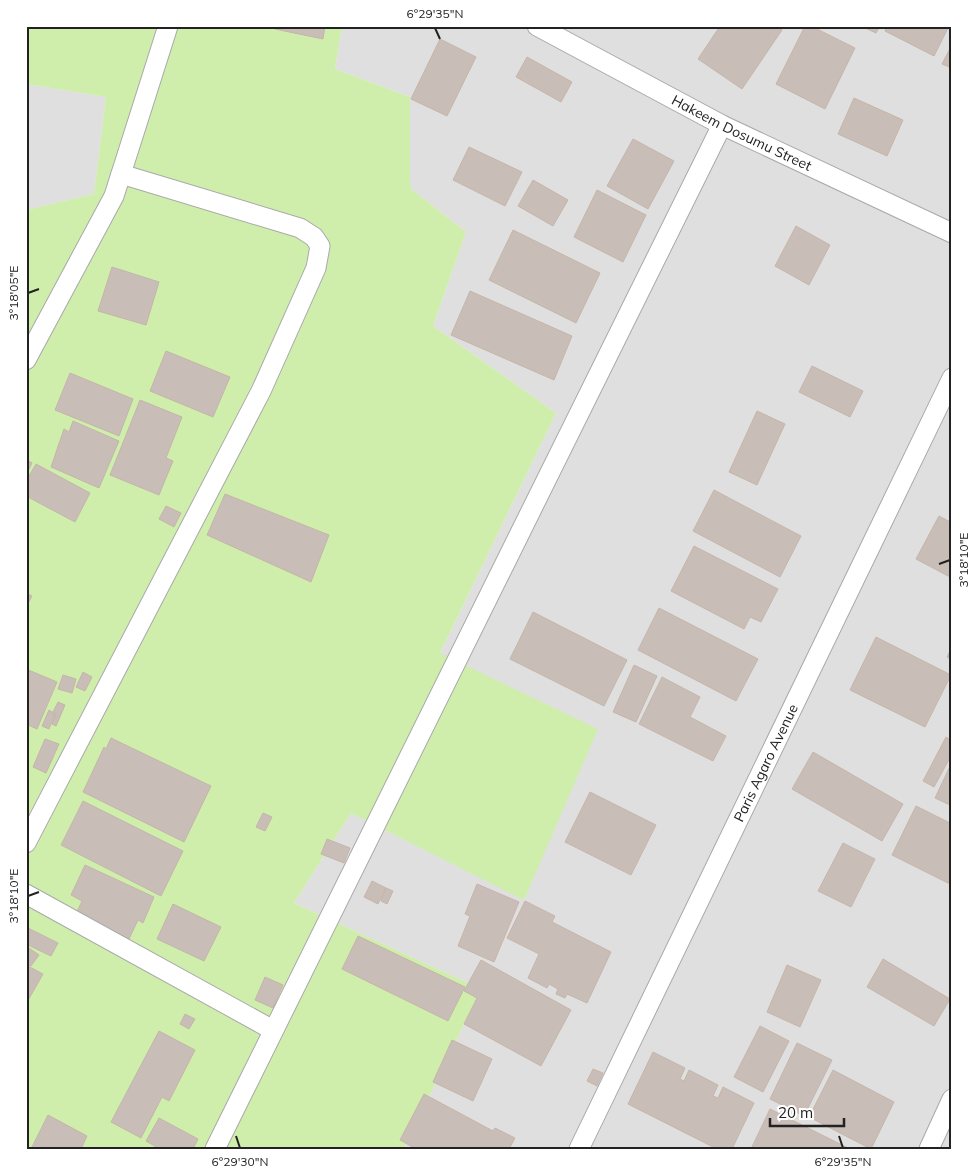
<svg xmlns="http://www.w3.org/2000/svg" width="978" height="1175" font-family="Mulish,sans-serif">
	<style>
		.residential { fill: #e0dfdf }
		.grass { fill: #cfeeac }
		.building { fill: #c8beb7; stroke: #c5b5a9 }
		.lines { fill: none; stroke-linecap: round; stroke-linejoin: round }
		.minor-casing { stroke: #a9a9a9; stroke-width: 21 }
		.minor { stroke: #fff; stroke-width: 19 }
		.ticks { fill: none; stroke: #222; stroke-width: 2 }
		.labels { text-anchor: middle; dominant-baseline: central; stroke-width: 5; stroke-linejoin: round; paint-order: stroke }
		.street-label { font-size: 14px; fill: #222; stroke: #fff }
		.neatline { fill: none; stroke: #222; stroke-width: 2 }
		.ticks-label { font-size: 12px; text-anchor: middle; fill: #222 }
	</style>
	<rect width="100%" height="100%" fill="#f2efe8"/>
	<!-- residential -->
	<g class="residential">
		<path d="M 342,26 L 952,26 L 952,1149 L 404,1149 L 481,989 L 294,903 L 351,813 L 524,899 L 440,653 L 556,413 L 433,326 L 466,232 L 410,188 L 410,97 L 335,69 Z"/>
		<path d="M 26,84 L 106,97 L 94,194 L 26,210 Z"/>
	</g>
	<!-- grass -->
	<path class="grass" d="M 26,26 L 342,26 L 335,69 L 410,97 L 410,188 L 466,232 L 433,326 L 556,413 L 440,653 L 598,729 L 524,900 L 351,813 L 294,903 L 481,989 L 404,1149 L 26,1149 L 26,210 L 94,194 L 106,97 L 26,84 Z"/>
	<!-- building -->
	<g class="building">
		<path d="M 276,26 L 325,26 L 323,39 L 275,29 Z"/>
		<path d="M 720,26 L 777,26 L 782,30 L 742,89 L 698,59 Z"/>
		<path d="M 805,26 L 811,26 L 855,48 L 825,109 L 776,84 Z"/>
		<path d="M 861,26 L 880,26 L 876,33 Z"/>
		<path d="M 887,26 L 949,26 L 934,56 L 885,31 Z"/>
		<path d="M 440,39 L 476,57 L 447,116 L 411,99 Z"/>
		<path d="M 952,45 L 952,68 L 942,64 Z"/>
		<path d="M 527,57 L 572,82 L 561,102 L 516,77 Z"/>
		<path d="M 854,98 L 903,120 L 887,156 L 838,134 Z"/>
		<path d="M 633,139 L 674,161 L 648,209 L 607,186 Z"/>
		<path d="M 469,147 L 522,172 L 505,206 L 453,180 Z"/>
		<path d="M 533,180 L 568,200 L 553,226 L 518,206 Z"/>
		<path d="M 597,190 L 646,215 L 623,262 L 574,237 Z"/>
		<path d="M 796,226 L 830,245 L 809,285 L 775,266 Z"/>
		<path d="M 513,230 L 600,273 L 576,323 L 489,280 Z"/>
		<path d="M 112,267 L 159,282 L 146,325 L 98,311 Z"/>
		<path d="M 470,291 L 572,336 L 554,380 L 451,335 Z"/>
		<path d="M 166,351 L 230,377 L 213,417 L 150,391 Z"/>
		<path d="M 812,366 L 863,391 L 850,417 L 799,392 Z"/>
		<path d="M 70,373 L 133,399 L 119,436 L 55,410 Z"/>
		<path d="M 140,400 L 182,417 L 166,458 L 173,461 L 159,495 L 110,475 Z"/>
		<path d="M 757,411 L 785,424 L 757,485 L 729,472 Z"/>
		<path d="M 73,421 L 119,441 L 99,488 L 51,467 L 64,429 L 69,432 Z"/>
		<path d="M 26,456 L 28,457 L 27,460 L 32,463 L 26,475 Z"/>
		<path d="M 36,464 L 90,493 L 75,522 L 26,496 L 26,481 Z"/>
		<path d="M 714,490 L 801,536 L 780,577 L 693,531 Z"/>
		<path d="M 225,494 L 329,535 L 311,582 L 207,535 Z"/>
		<path d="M 166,506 L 181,513 L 174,527 L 159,519 Z"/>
		<path d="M 939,516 L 952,523 L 952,578 L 916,559 Z"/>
		<path d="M 694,546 L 778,589 L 761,622 L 750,617 L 744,629 L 671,591 Z"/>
		<path d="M 26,593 L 32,596 L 26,607 Z"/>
		<path d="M 659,608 L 758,659 L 736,701 L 638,650 Z"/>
		<path d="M 533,612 L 627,660 L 604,706 L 510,659 Z"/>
		<path d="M 876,637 L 951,675 L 925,727 L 850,690 Z"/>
		<path d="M 952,647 L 952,660 L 947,657 Z"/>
		<path d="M 634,665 L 657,676 L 636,722 L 613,712 Z"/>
		<path d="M 26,669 L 57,682 L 37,729 L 26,724 Z"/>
		<path d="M 83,672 L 92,677 L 85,691 L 76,687 Z"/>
		<path d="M 63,675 L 76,679 L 72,693 L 58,689 Z"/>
		<path d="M 662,677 L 700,697 L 690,717 L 726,736 L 713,761 L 639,724 Z"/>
		<path d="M 58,702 L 65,705 L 56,726 L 52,724 L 56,714 L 53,712 Z"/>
		<path d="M 49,710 L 55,714 L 49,729 L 42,726 Z"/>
		<path d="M 946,737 L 952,741 L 952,754 L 934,787 L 923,781 Z"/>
		<path d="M 111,738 L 211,786 L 184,842 L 83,792 L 104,747 L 106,749 Z"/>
		<path d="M 45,739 L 59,744 L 46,773 L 33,767 Z"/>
		<path d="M 813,752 L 903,804 L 882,841 L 792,789 Z"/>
		<path d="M 952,762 L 952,806 L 935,798 Z"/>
		<path d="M 590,792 L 656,825 L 631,875 L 565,842 Z"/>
		<path d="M 83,801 L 183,851 L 161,896 L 61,845 Z"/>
		<path d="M 916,806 L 952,824 L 952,885 L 892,855 Z"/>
		<path d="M 263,813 L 272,817 L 265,831 L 256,827 Z"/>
		<path d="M 327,839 L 350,848 L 344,863 L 321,854 Z"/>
		<path d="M 843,843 L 875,859 L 851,907 L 818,891 Z"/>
		<path d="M 85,865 L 154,897 L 143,923 L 138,920 L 129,939 L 76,914 L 82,901 L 71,895 Z"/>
		<path d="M 372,881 L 386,888 L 378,904 L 364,897 Z"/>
		<path d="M 477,884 L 519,902 L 494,962 L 458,946 L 470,916 L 465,914 Z"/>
		<path d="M 386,888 L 393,891 L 387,904 L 381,901 Z"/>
		<path d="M 525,901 L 555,916 L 552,922 L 611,952 L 587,1003 L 567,994 L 565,998 L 556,994 L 558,989 L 549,984 L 547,988 L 528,978 L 539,954 L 507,938 Z"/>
		<path d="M 173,904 L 221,927 L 204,961 L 157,939 Z"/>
		<path d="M 28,928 L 58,943 L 51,956 L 26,944 Z"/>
		<path d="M 358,936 L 465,987 L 448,1021 L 342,969 Z"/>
		<path d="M 26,946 L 39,955 L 31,966 L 26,963 Z"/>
		<path d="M 883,959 L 950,999 L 934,1026 L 867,987 Z"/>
		<path d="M 481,960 L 571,1010 L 541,1066 L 464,1024 L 477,998 L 464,991 Z"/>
		<path d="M 26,965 L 43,974 L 26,1004 Z"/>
		<path d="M 787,965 L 821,980 L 800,1027 L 767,1012 Z"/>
		<path d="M 265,977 L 283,985 L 273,1008 L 255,1000 Z"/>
		<path d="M 185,1014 L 195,1019 L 189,1029 L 180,1024 Z"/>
		<path d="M 760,1026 L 789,1041 L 763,1092 L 734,1077 Z"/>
		<path d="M 159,1031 L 195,1050 L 169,1101 L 162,1097 L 141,1138 L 111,1122 Z"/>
		<path d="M 452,1040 L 492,1059 L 473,1101 L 433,1082 Z"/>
		<path d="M 797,1043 L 832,1060 L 804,1116 L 770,1099 Z"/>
		<path d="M 653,1052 L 685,1068 L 680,1079 L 684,1081 L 689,1070 L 718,1085 L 713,1096 L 718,1098 L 723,1087 L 754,1103 L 732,1149 L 717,1149 L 628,1104 Z"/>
		<path d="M 593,1069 L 603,1073 L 597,1086 L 587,1081 Z"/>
		<path d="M 833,1070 L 894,1102 L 871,1149 L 809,1117 Z"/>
		<path d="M 424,1094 L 493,1131 L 495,1128 L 515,1138 L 509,1149 L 416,1149 L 400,1140 Z"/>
		<path d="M 770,1109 L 850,1149 L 751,1149 Z"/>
		<path d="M 48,1115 L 87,1136 L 81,1149 L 31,1149 Z"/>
		<path d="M 159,1118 L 198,1139 L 193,1149 L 160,1149 L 146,1141 Z"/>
	</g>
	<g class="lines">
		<defs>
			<g id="minor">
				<path id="s1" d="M 537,26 L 722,125 L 952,233"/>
				<path d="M 26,360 L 114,196 L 168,26"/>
				<path d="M 26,843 L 261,391 L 316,268 L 320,246 L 314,237 L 300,228 L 121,174"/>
				<path d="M 26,894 L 273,1030"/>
				<path d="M 215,1149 L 722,125"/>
				<path id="s2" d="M 579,1149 L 952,378"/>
				<path d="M 929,1149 L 952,1099"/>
			</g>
		</defs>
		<!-- minor casing -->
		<use href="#minor" class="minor-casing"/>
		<!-- minor -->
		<use href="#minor" class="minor"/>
	</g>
	<!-- ticks -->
	<path class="ticks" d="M 435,28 L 440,39M 28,293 L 39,289M 939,564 L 950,560M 28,896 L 39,892M 236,1136 L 240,1148M 839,1136 L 843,1148"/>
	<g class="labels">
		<!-- street labels -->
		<g class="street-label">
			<text stroke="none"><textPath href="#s1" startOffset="231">Hakeem Dosumu Street</textPath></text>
			<text stroke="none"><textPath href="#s2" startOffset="429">Paris Agaro Avenue</textPath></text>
		</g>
	</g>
	<!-- border -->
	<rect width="978" height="1175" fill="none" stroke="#ffffff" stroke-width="55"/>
	<!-- scale -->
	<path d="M770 1118v8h74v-8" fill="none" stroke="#222222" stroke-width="2.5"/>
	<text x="778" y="1118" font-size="15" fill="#222222" stroke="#ffffff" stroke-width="4" paint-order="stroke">20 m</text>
	<rect x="28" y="28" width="922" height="1120" class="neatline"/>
	<g class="ticks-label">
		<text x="435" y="18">6°29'35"N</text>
		<text transform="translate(14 293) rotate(-90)" y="4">3°18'05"E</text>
		<text transform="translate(964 560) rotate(-90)" y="4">3°18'10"E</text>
		<text transform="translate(14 896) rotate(-90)" y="4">3°18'10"E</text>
		<text x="240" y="1166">6°29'30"N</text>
		<text x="843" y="1166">6°29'35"N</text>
	</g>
</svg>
